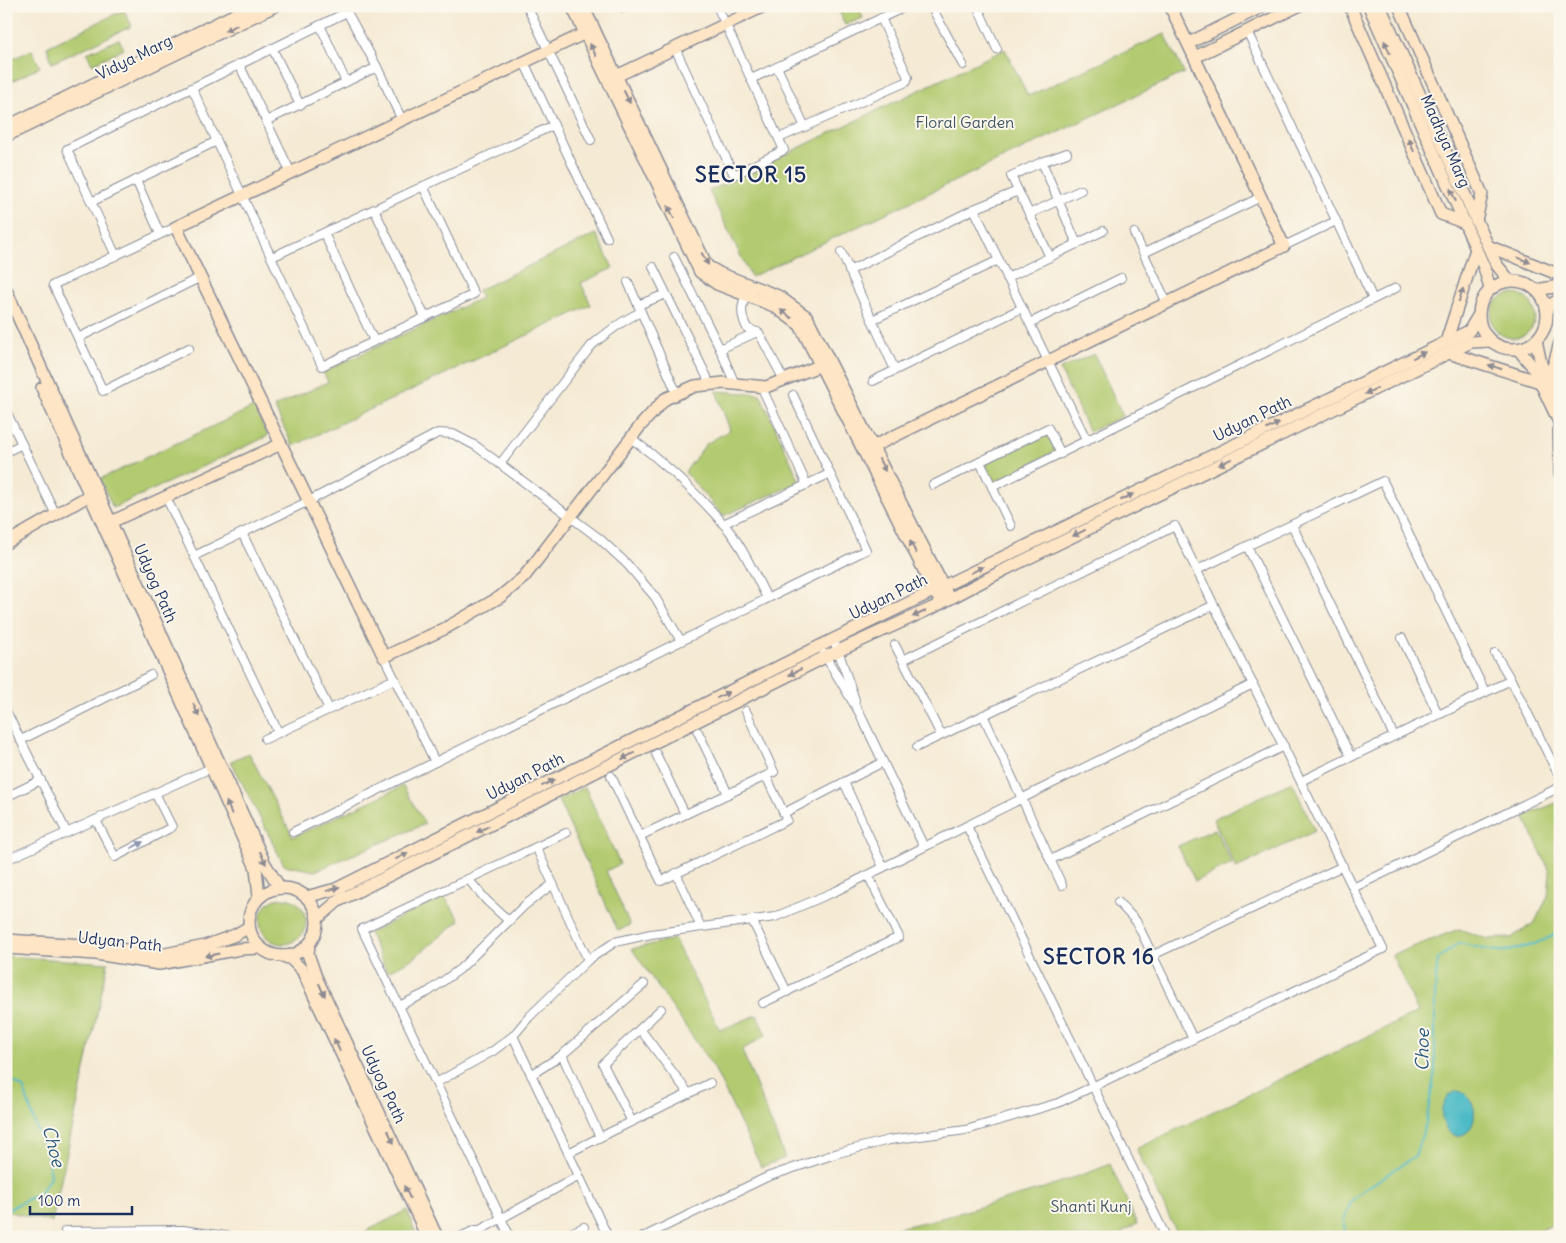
<svg xmlns="http://www.w3.org/2000/svg" width="1566" height="1243" font-family="Delius,sans-serif">
	<style>
		.green { fill: #b2ca6f; stroke: #667c66 }
		.water { fill: #4ebbc6; stroke: #347592 }
		.lines { fill: none; stroke-linecap: round; stroke-linejoin: round }
		.stream { stroke: #4ebbc6; stroke-width: 2 }
		.street-casing { stroke: #888c99; stroke-width: 10 }
		.secondary-casing { stroke: #888c99; stroke-width: 14 }
		.street { stroke: #fff; stroke-width: 8 }
		.secondary { stroke: #fee5c5; stroke-width: 11 }
		.oneway { fill: #8c8a92 }
		.oneway2 { fill: #8d97ae }
		.labels { text-anchor: middle; dominant-baseline: central; stroke-width: 4; stroke-linejoin: round; paint-order: stroke }
		.street-label { font-size: 16px; fill: #1b2f5e; stroke: #fbf7ec }
		.park-label { font-size: 16px; fill: #415662; stroke: #fbf7ec }
		.water-label { font-size: 18px; font-style: italic; fill: #2a597d; stroke: #fbf7ec }
		.district-label { font-size: 21px; font-weight: bold; letter-spacing: 1px; fill: #1b2f5e; stroke: #fbf7ec }
	</style>
	<rect width="100%" height="100%" fill="#fbf7ec"/>
	<filter id="ink" filterUnits="userSpaceOnUse"><feTurbulence type="fractalNoise" baseFrequency=".02" numOctaves="2"/><feDisplacementMap in="SourceGraphic" scale="10" xChannelSelector="R" yChannelSelector="G"/><feConvolveMatrix kernelMatrix="1 2 1 2 8 2 1 2 1" color-interpolation-filters="sRGB"/></filter>
	<filter id="wash" filterUnits="userSpaceOnUse"><feTurbulence type="fractalNoise" baseFrequency=".0096" numOctaves="4" result="noise"/><feDisplacementMap in="SourceGraphic" scale="20" xChannelSelector="R" yChannelSelector="G"/><feGaussianBlur stdDeviation="1.12" result="paint"/><feColorMatrix in="noise" values="0 0 0 0 0 0 0 0 0 0 0 0 0 0 0 0 0 1.4 0 .05"/><feComposite in="paint" operator="in"/></filter>
	<g filter="url(#wash)">
		<rect width="100%" height="100%" fill="#f5ead4"/>
		<!-- green -->
		<g class="green">
			<path d="M 837,6 L 858,6 L 863,18 L 845,25 Z"/>
			<path d="M 124,10 L 132,26 L 52,63 L 47,47 Z"/>
			<path d="M 1165,34 L 1184,73 L 751,277 L 709,191 L 1005,49 L 1028,96 Z"/>
			<path d="M 119,39 L 124,49 L 92,64 L 87,53 Z"/>
			<path d="M 32,50 L 40,67 L 6,84 L 6,62 Z"/>
			<path d="M 596,234 L 613,268 L 581,283 L 591,305 L 293,446 L 274,407 L 328,382 L 323,372 L 481,298 L 478,290 Z"/>
			<circle cx="1513" cy="316" r="22"/>
			<path d="M 1094,354 L 1123,416 L 1089,432 L 1060,369 Z"/>
			<path d="M 716,391 L 760,394 L 800,482 L 723,516 L 685,472 L 706,444 L 730,430 Z"/>
			<path d="M 254,407 L 268,436 L 113,508 L 100,479 Z"/>
			<path d="M 1046,432 L 1056,451 L 995,482 L 985,463 Z"/>
			<path d="M 249,753 L 293,837 L 403,786 L 425,824 L 315,871 L 284,865 L 231,761 Z"/>
			<path d="M 1292,782 L 1315,831 L 1236,868 L 1213,819 Z"/>
			<path d="M 585,787 L 620,864 L 606,871 L 630,925 L 618,931 L 558,800 Z"/>
			<path d="M 1556,803 L 1560,811 L 1560,1221 L 1527,1237 L 1179,1237 L 1136,1149 L 1418,1012 L 1392,955 L 1459,929 L 1487,939 L 1511,938 L 1535,922 L 1548,896 L 1550,872 L 1524,816 Z"/>
			<path d="M 1215,829 L 1232,864 L 1195,881 L 1178,846 Z"/>
			<path d="M 444,896 L 460,920 L 414,958 L 387,972 L 369,933 Z"/>
			<circle cx="283" cy="921" r="23"/>
			<path d="M 674,939 L 720,1030 L 757,1015 L 766,1035 L 742,1050 L 785,1158 L 761,1167 L 714,1068 L 632,949 Z"/>
			<path d="M 6,956 L 108,963 L 52,1222 L 6,1211 Z"/>
			<path d="M 1110,1164 L 1137,1224 L 1123,1231 L 1125,1237 L 858,1237 L 938,1219 L 1035,1191 L 1093,1171 Z"/>
			<path d="M 407,1210 L 417,1237 L 355,1237 Z"/>
		</g>
		<!-- water -->
		<path class="water" d="M 1458,1091 C 1470,1094 1476,1106 1474,1118 C 1473,1125 1470,1131 1464,1134 C 1441,1144 1431,1097 1458,1091 Z"/>
		<g class="lines">
			<!-- stream -->
			<g class="stream">
				<path d="M 6,1076 L 24,1089 L 35,1124 L 47,1155 L 50,1177 L 41,1192 L 9,1209 L 6,1209"/>
				<path d="M 1345,1237 L 1344,1221 L 1351,1201 L 1364,1190 L 1415,1156 L 1426,1123 L 1435,1071 L 1435,990 L 1438,959 L 1459,943 C 1471,946 1485,950 1497,951 C 1515,953 1546,941 1560,931"/>
			</g>
		</g>
	</g>
	<g filter="url(#ink)">
		<g class="lines">
			<defs>
				<g id="street">
					<path d="M 527,6 L 591,140"/>
					<path d="M 931,6 L 963,65"/>
					<path d="M 977,6 L 997,49"/>
					<path d="M 624,8 L 627,6"/>
					<path d="M 320,25 L 346,82"/>
					<path d="M 1247,31 L 1373,299"/>
					<path d="M 272,48 L 300,105"/>
					<path d="M 675,48 L 734,175 L 784,150 L 717,6"/>
					<path d="M 524,62 L 607,238"/>
					<path d="M 239,64 L 291,173"/>
					<path d="M 777,67 L 805,127"/>
					<path d="M 751,79 L 907,6"/>
					<path d="M 192,88 L 322,366 L 474,294 L 423,186"/>
					<path d="M 266,121 L 377,67"/>
					<path d="M 779,138 L 906,82 L 908,77 L 881,18"/>
					<path d="M 1042,162 L 1077,244"/>
					<path d="M 136,180 L 160,234"/>
					<path d="M 91,202 L 217,141"/>
					<path d="M 374,209 L 425,317"/>
					<path d="M 974,209 L 1087,441"/>
					<path d="M 1029,214 L 1081,190"/>
					<path d="M 176,227 L 53,285 L 103,391 L 189,348"/>
					<path d="M 324,233 L 374,341"/>
					<path d="M 1134,233 L 1167,303"/>
					<path d="M 1284,246 L 1336,221"/>
					<path d="M 841,252 L 895,370"/>
					<path d="M 1144,253 L 1261,197"/>
					<path d="M 116,256 L 67,149 L 347,12 L 377,67 L 402,120"/>
					<path d="M 272,257 L 554,125"/>
					<path d="M 674,257 L 720,349"/>
					<path d="M 1050,257 L 1011,176 L 1042,162 L 1067,153"/>
					<path d="M 653,267 L 707,377 L 708,385"/>
					<path d="M 849,271 L 974,209 L 1018,191"/>
					<path d="M 1007,278 L 1103,231"/>
					<path d="M 628,282 L 677,394"/>
					<path d="M 747,292 C 741,306 740,314 747,328 L 759,333 L 784,380"/>
					<path d="M 638,305 L 666,294"/>
					<path d="M 872,320 L 999,260"/>
					<path d="M 1030,323 L 1121,278"/>
					<path d="M 78,338 L 201,277"/>
					<path d="M 873,381 L 1022,308"/>
					<path d="M 735,384 L 720,349 L 757,332"/>
					<path d="M 761,386 L 807,485"/>
					<path d="M 6,411 L 56,515"/>
					<path d="M 631,438 C 666,464 699,495 727,528 C 744,549 755,575 767,598"/>
					<path d="M 6,452 L 22,444"/>
					<path d="M 980,462 L 1011,526"/>
					<path d="M 500,464 L 592,345 C 608,332 623,320 641,312"/>
					<path d="M 933,485 L 1048,428 L 1061,454"/>
					<path d="M 992,487 L 1396,288"/>
					<path d="M 166,497 L 278,732"/>
					<path d="M 723,524 L 829,474"/>
					<path d="M 1292,525 L 1394,736"/>
					<path d="M 242,533 L 329,709"/>
					<path d="M 1247,546 L 1351,757"/>
					<path d="M 194,556 L 309,501 L 438,433 L 453,434 L 476,446 L 600,539 L 627,564 L 655,597 L 681,641"/>
					<path d="M 1197,570 L 1383,481 L 1485,692"/>
					<path d="M 1402,638 L 1438,714"/>
					<path d="M 833,640 L 838,650 L 855,700"/>
					<path d="M 895,645 L 941,735"/>
					<path d="M 1495,653 L 1511,680 L 1560,778"/>
					<path d="M 824,654 L 860,714 L 924,847"/>
					<path d="M 384,657 L 435,762"/>
					<path d="M 6,711 L 67,833"/>
					<path d="M 983,715 L 1062,885"/>
					<path d="M 698,732 L 728,794"/>
					<path d="M 265,739 L 395,679"/>
					<path d="M 21,740 L 151,675"/>
					<path d="M 917,747 L 1214,605"/>
					<path d="M 656,754 L 685,814"/>
					<path d="M 611,776 L 661,881 L 787,820 L 766,776"/>
					<path d="M 1301,781 L 1511,680"/>
					<path d="M 844,782 L 883,867"/>
					<path d="M 6,797 L 41,780"/>
					<path d="M 784,813 L 883,762"/>
					<path d="M 96,820 L 115,857 L 172,827 L 155,793"/>
					<path d="M 967,826 L 1166,1237"/>
					<path d="M 293,832 L 866,550 L 793,395"/>
					<path d="M 640,836 L 774,772 L 746,711"/>
					<path d="M 536,847 L 588,960"/>
					<path d="M 6,860 L 211,768"/>
					<path d="M 1050,860 L 1284,746"/>
					<path d="M 676,873 L 701,927"/>
					<path d="M 468,879 L 487,901 L 509,921"/>
					<path d="M 1353,888 L 1560,787"/>
					<path d="M 1118,902 L 1136,921 L 1193,1039"/>
					<path d="M 752,920 L 787,992"/>
					<path d="M 1153,955 L 1343,866"/>
					<path d="M 763,1003 L 899,937 L 868,875"/>
					<path d="M 399,1006 L 428,992 L 460,969 L 525,905 L 553,884"/>
					<path d="M 640,1029 L 689,1094"/>
					<path d="M 513,1036 L 608,1237"/>
					<path d="M 562,1055 L 600,1137"/>
					<path d="M 531,1075 L 562,1055 L 644,984"/>
					<path d="M 436,1083 L 493,1051 L 513,1036 L 529,1017 L 588,960 L 615,942 L 651,934 L 775,917 L 836,891 L 920,849 L 1253,684"/>
					<path d="M 632,1122 L 603,1064 L 661,1009"/>
					<path d="M 568,1153 L 710,1083"/>
					<path d="M 65,1231 L 183,1230 L 232,1237"/>
					<path d="M 460,1237 L 475,1230 L 480,1230"/>
					<path d="M 473,1237 L 480,1230 L 579,1176"/>
					<path d="M 510,1237 L 362,929 L 566,833"/>
					<path d="M 562,1237 L 584,1227"/>
					<path d="M 643,1237 L 767,1177 L 838,1153 L 889,1140 L 966,1130 L 1058,1103 L 1383,949 L 1175,526 L 903,660"/>
				</g>
				<g id="secondary">
					<path d="M 572,6 L 700,272 L 717,284 L 774,306 L 800,325 L 937,596"/>
					<path d="M 583,6 L 707,266 L 721,274 L 778,296 L 807,317 L 946,592"/>
					<path d="M 1350,6 L 1441,214 L 1465,223"/>
					<path d="M 1369,6 L 1484,267 L 1490,289"/>
					<path d="M 1380,6 L 1496,264 L 1510,281"/>
					<path d="M 1399,6 L 1482,194 L 1476,220"/>
					<path d="M 594,29 L 176,227 L 384,657 L 444,629 L 500,597 L 524,577 L 641,425 L 665,399 L 695,386 L 724,383 L 766,387 L 829,362"/>
					<path d="M 1189,43 L 1263,6"/>
					<path d="M 1195,57 L 1298,6"/>
					<path d="M 610,79 L 764,6"/>
					<path d="M 6,127 L 252,6"/>
					<path d="M 6,136 L 275,6"/>
					<path d="M 1488,246 L 1560,275"/>
					<circle cx="1513" cy="315" r="34"/>
					<path d="M 6,290 L 265,864 L 280,888"/>
					<path d="M 1536,290 L 1560,286"/>
					<path d="M 1546,308 L 1560,299"/>
					<path d="M 1536,340 L 1541,364 L 1560,403"/>
					<path d="M 1446,342 L 1476,249"/>
					<path d="M 1518,349 L 1533,367 L 1560,424"/>
					<path d="M 1449,353 L 1540,382"/>
					<path d="M 1549,380 L 1560,343"/>
					<path d="M 42,388 L 256,868 L 259,897"/>
					<path d="M 1559,423 L 1560,473"/>
					<path d="M 864,451 L 1284,246 L 1170,6"/>
					<path d="M 111,522 L 281,444"/>
					<path d="M 6,543 L 90,495"/>
					<circle cx="283" cy="922" r="34"/>
					<path d="M 306,897 L 336,889 L 820,646 L 1469,331 L 1478,316"/>
					<path d="M 317,919 L 338,901 L 825,657 L 932,608 L 1006,569 L 1471,342 L 1490,341"/>
					<path d="M 6,940 L 99,946 L 160,955 L 205,946 L 235,935 L 249,927"/>
					<path d="M 309,944 L 308,954 L 316,977 L 437,1237"/>
					<path d="M 6,948 L 96,954 L 159,964 L 240,949 L 260,948"/>
					<path d="M 283,956 L 291,959 L 302,970 L 420,1221 L 426,1237"/>
				</g>
			</defs>
			<!-- street casing -->
			<use href="#street" class="street-casing"/>
			<!-- secondary casing -->
			<use href="#secondary" class="secondary-casing"/>
			<!-- street -->
			<use href="#street" class="street"/>
			<!-- secondary -->
			<use href="#secondary" class="secondary"/>
		</g>
		<!-- one-way arrows -->
		<defs><path id="oneway-solid" d="M-6-.8H1V-3.2L6.5 0L1 3.2V.8H-6Z" transform="scale(1.25)"/></defs>
		<g class="oneway">
			<use href="#oneway-solid" transform="translate(231 28) rotate(154)"/>
			<use href="#oneway-solid" transform="translate(1387 47) rotate(-114)"/>
			<use href="#oneway-solid" transform="translate(593 50) rotate(-116)"/>
			<use href="#oneway-solid" transform="translate(627 97) rotate(64)"/>
			<use href="#oneway-solid" transform="translate(1411 145) rotate(-114)"/>
			<use href="#oneway-solid" transform="translate(1453 195) rotate(-114)"/>
			<use href="#oneway-solid" transform="translate(671 212) rotate(-116)"/>
			<use href="#oneway-solid" transform="translate(705 259) rotate(61)"/>
			<use href="#oneway-solid" transform="translate(1524 260) rotate(22)"/>
			<use href="#oneway-solid" transform="translate(1461 295) rotate(-72)"/>
			<use href="#oneway-solid" transform="translate(786 314) rotate(-144)"/>
			<use href="#oneway-solid" transform="translate(1419 355) rotate(-26)"/>
			<use href="#oneway-solid" transform="translate(1495 367) rotate(-162)"/>
			<use href="#oneway-solid" transform="translate(1371 391) rotate(154)"/>
			<use href="#oneway-solid" transform="translate(1273 426) rotate(-26)"/>
			<use href="#oneway-solid" transform="translate(1225 462) rotate(154)"/>
			<use href="#oneway-solid" transform="translate(882 465) rotate(63)"/>
			<use href="#oneway-solid" transform="translate(1127 497) rotate(-26)"/>
			<use href="#oneway-solid" transform="translate(1079 533) rotate(154)"/>
			<use href="#oneway-solid" transform="translate(913 547) rotate(-117)"/>
			<use href="#oneway-solid" transform="translate(977 570) rotate(-26)"/>
			<use href="#oneway-solid" transform="translate(919 614) rotate(156)"/>
			<use href="#oneway-solid" transform="translate(795 672) rotate(153)"/>
			<use href="#oneway-solid" transform="translate(723 695) rotate(-27)"/>
			<use href="#oneway-solid" transform="translate(196 710) rotate(66)"/>
			<use href="#oneway-solid" transform="translate(628 756) rotate(153)"/>
			<use href="#oneway-solid" transform="translate(548 783) rotate(-27)"/>
			<use href="#oneway-solid" transform="translate(229 808) rotate(-114)"/>
			<use href="#oneway-solid" transform="translate(483 829) rotate(153)"/>
			<use href="#oneway-solid" transform="translate(402 856) rotate(-27)"/>
			<use href="#oneway-solid" transform="translate(263 858) rotate(65)"/>
			<use href="#oneway-solid" transform="translate(333 889) rotate(-18)"/>
			<use href="#oneway-solid" transform="translate(212 955) rotate(168)"/>
			<use href="#oneway-solid" transform="translate(322 990) rotate(65)"/>
			<use href="#oneway-solid" transform="translate(337 1045) rotate(-115)"/>
			<use href="#oneway-solid" transform="translate(391 1137) rotate(65)"/>
			<use href="#oneway-solid" transform="translate(407 1192) rotate(-115)"/>
		</g>
		<use class="oneway2" href="#oneway-solid" transform="translate(137 845) rotate(-28)"/>
	</g>
	<g class="labels">
		<!-- street labels -->
		<g class="street-label">
			<text transform="translate(134 57) rotate(-26)">Vidya Marg</text>
			<text transform="translate(1446 141) rotate(66)">Madhya Marg</text>
			<text transform="translate(1252 418) rotate(-26)">Udyan Path</text>
			<text transform="translate(156 583) rotate(66)">Udyog Path</text>
			<text transform="translate(888 596) rotate(-26)">Udyan Path</text>
			<text transform="translate(525 776) rotate(-27)">Udyan Path</text>
			<text transform="translate(120 941) rotate(6)">Udyan Path</text>
			<text transform="translate(384 1084) rotate(65)">Udyog Path</text>
		</g>
		<!-- park labels -->
		<g class="park-label">
			<text x="965" y="122">Floral Garden</text>
			<text x="1091" y="1206">Shanti Kunj</text>
		</g>
		<!-- water labels -->
		<g class="water-label">
			<text transform="translate(1422 1050) rotate(-89)">Choe</text>
			<text transform="translate(54 1146) rotate(76)">Choe</text>
		</g>
		<!-- district labels -->
		<g class="district-label">
			<text x="751" y="174">SECTOR 15</text>
			<text x="1099" y="956">SECTOR 16</text>
		</g>
	</g>
	<!-- margin -->
	<rect width="1566" height="1243" fill="none" stroke="#fbf7ec" stroke-width="25"/>
	<!-- scale -->
	<path d="M30 1206v8h102v-8" fill="none" stroke="#1b2f5e" stroke-width="2.5"/>
	<text x="38" y="1206" font-size="15" fill="#1b2f5e" stroke="#fbf7ec" stroke-width="4" paint-order="stroke">100 m</text>
</svg>
